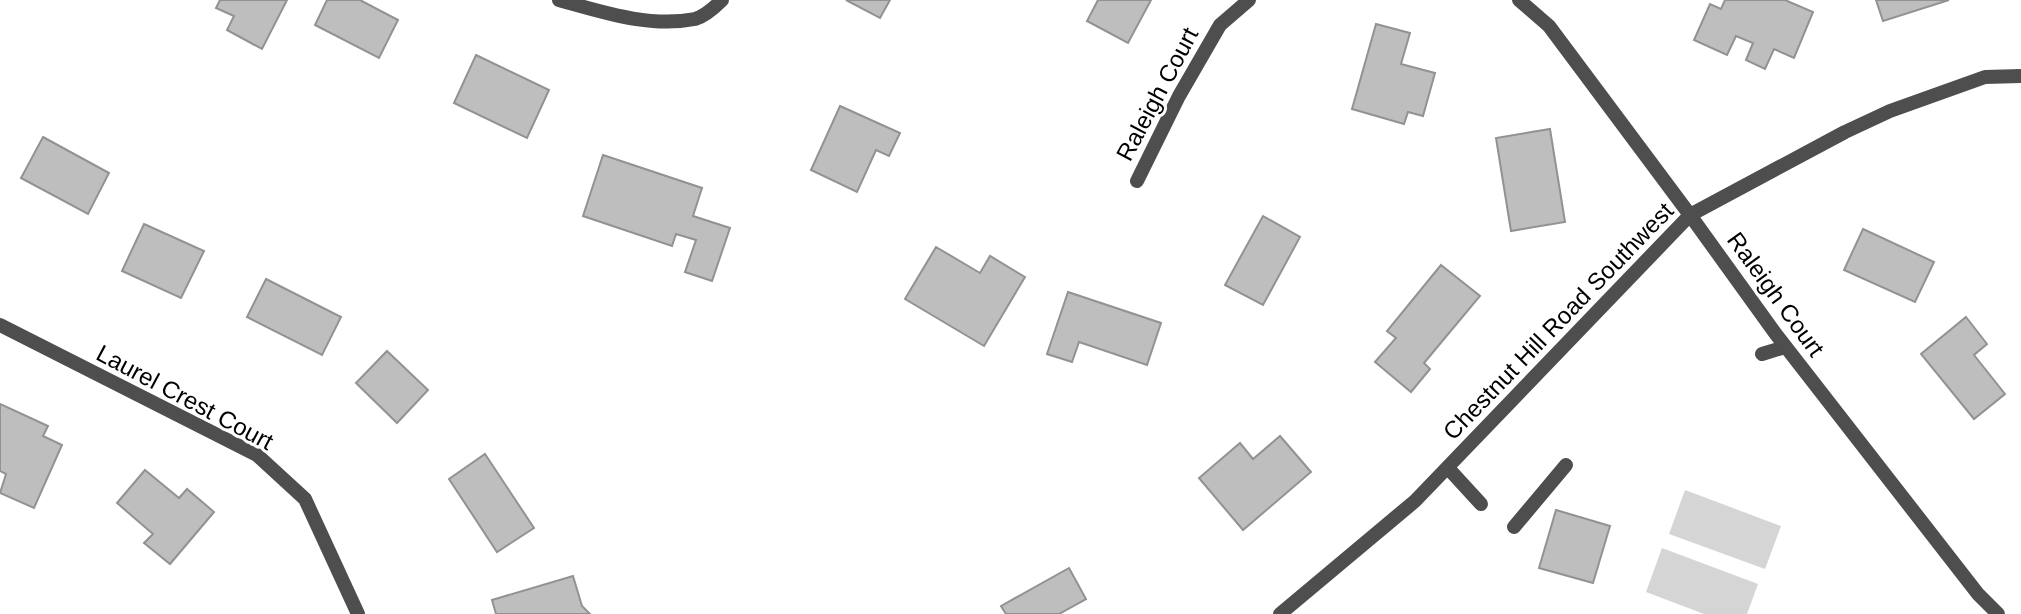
<svg xmlns="http://www.w3.org/2000/svg" width="2021" height="614" font-family="Helvetica,sans-serif">
	<style>
		.pitch { fill: #d5d5d5 }
		.building { fill: #bebebe; stroke: #929292; stroke-width: 2 }
		.lines { fill: none; stroke-linecap: round; stroke-linejoin: round }
		.service { stroke: #4e4e4e; stroke-width: 14 }
		.minor { stroke: #4e4e4e; stroke-width: 14 }
		.labels { text-anchor: middle; dominant-baseline: central; stroke-width: 6; stroke-linejoin: round; paint-order: stroke }
		.street-label { font-size: 24px; fill: #000; stroke: #fff }
	</style>
	<rect width="100%" height="100%" fill="#fff"/>
	<!-- pitch -->
	<g class="pitch">
		<path d="M 1685,490 L 1781,526 L 1765,569 L 1669,534 Z"/>
		<path d="M 1662,548 L 1758,584 L 1747,614 L 1704,614 L 1646,592 Z"/>
	</g>
	<!-- building -->
	<g class="building">
		<path d="M 220,0 L 287,0 L 262,49 L 227,30 L 234,16 L 216,8 Z"/>
		<path d="M 327,0 L 360,0 L 398,20 L 379,58 L 315,25 Z"/>
		<path d="M 846,0 L 890,0 L 880,18 Z"/>
		<path d="M 1098,0 L 1151,0 L 1128,43 L 1087,21 Z"/>
		<path d="M 1725,0 L 1785,0 L 1813,12 L 1794,58 L 1774,49 L 1765,69 L 1746,60 L 1753,43 L 1736,36 L 1727,55 L 1694,40 L 1710,4 L 1721,9 Z"/>
		<path d="M 1876,0 L 1949,0 L 1883,21 Z"/>
		<path d="M 1376,24 L 1410,33 L 1401,64 L 1435,73 L 1423,116 L 1408,112 L 1404,124 L 1352,109 Z"/>
		<path d="M 476,55 L 549,90 L 527,138 L 454,103 Z"/>
		<path d="M 840,106 L 900,133 L 889,156 L 876,150 L 857,192 L 811,170 Z"/>
		<path d="M 1550,129 L 1565,222 L 1511,231 L 1496,138 Z"/>
		<path d="M 43,137 L 109,173 L 88,214 L 21,178 Z"/>
		<path d="M 603,155 L 702,188 L 693,216 L 730,228 L 712,281 L 685,272 L 696,240 L 676,234 L 672,246 L 583,216 Z"/>
		<path d="M 1263,216 L 1300,237 L 1263,305 L 1225,285 Z"/>
		<path d="M 144,224 L 204,251 L 181,298 L 122,271 Z"/>
		<path d="M 1863,229 L 1934,262 L 1915,302 L 1844,270 Z"/>
		<path d="M 936,247 L 980,273 L 990,256 L 1025,277 L 984,346 L 905,299 Z"/>
		<path d="M 1441,265 L 1480,296 L 1424,363 L 1430,369 L 1411,392 L 1375,362 L 1396,338 L 1387,331 Z"/>
		<path d="M 266,279 L 341,317 L 322,355 L 247,317 Z"/>
		<path d="M 1068,292 L 1161,323 L 1147,365 L 1079,342 L 1072,362 L 1047,354 Z"/>
		<path d="M 1966,317 L 1987,344 L 1974,355 L 2005,394 L 1974,419 L 1921,354 Z"/>
		<path d="M 387,351 L 428,390 L 397,423 L 356,383 Z"/>
		<path d="M 0,404 L 48,426 L 43,436 L 62,445 L 34,508 L 0,493 L 6,474 L 0,471 Z"/>
		<path d="M 1280,436 L 1311,472 L 1243,530 L 1199,478 L 1240,443 L 1253,459 Z"/>
		<path d="M 485,454 L 534,528 L 497,552 L 449,479 Z"/>
		<path d="M 145,470 L 179,498 L 187,489 L 214,512 L 170,564 L 144,543 L 153,534 L 117,503 Z"/>
		<path d="M 1556,510 L 1610,526 L 1593,583 L 1539,568 Z"/>
		<path d="M 1069,568 L 1086,599 L 1059,614 L 1006,614 L 1001,606 Z"/>
		<path d="M 573,576 L 582,606 L 590,614 L 496,614 L 492,600 Z"/>
	</g>
	<g class="lines">
		<!-- service -->
		<g class="service">
			<path d="M 1762,354 L 1785,347"/>
			<path d="M 1448,468 L 1481,504"/>
			<path d="M 1514,527 L 1566,465"/>
		</g>
		<!-- minor -->
		<g class="minor">
			<path d="M 559,0 C 602,12 650,28 695,19 C 705,16 715,7 722,0"/>
			<path d="M 1519,0 L 1549,26 L 1690,215 L 1775,333 L 1978,594 L 1998,614"/>
			<path d="M 1137,181 L 1179,96 L 1220,25 L 1249,0"/>
			<path d="M 0,325 L 257,455 L 305,499 L 358,614"/>
			<path d="M 1280,614 L 1415,501 L 1690,215 L 1845,132 L 1890,111 L 1985,77 L 2021,76"/>
		</g>
	</g>
	<g class="labels">
		<!-- street labels -->
		<g class="street-label">
			<text transform="translate(1157 94) rotate(-62)">Raleigh Court</text>
			<text transform="translate(1776 294) rotate(54)">Raleigh Court</text>
			<text transform="translate(1558 321) rotate(-46)">Chestnut Hill Road Southwest</text>
			<text transform="translate(185 397) rotate(28)">Laurel Crest Court</text>
		</g>
	</g>
</svg>
